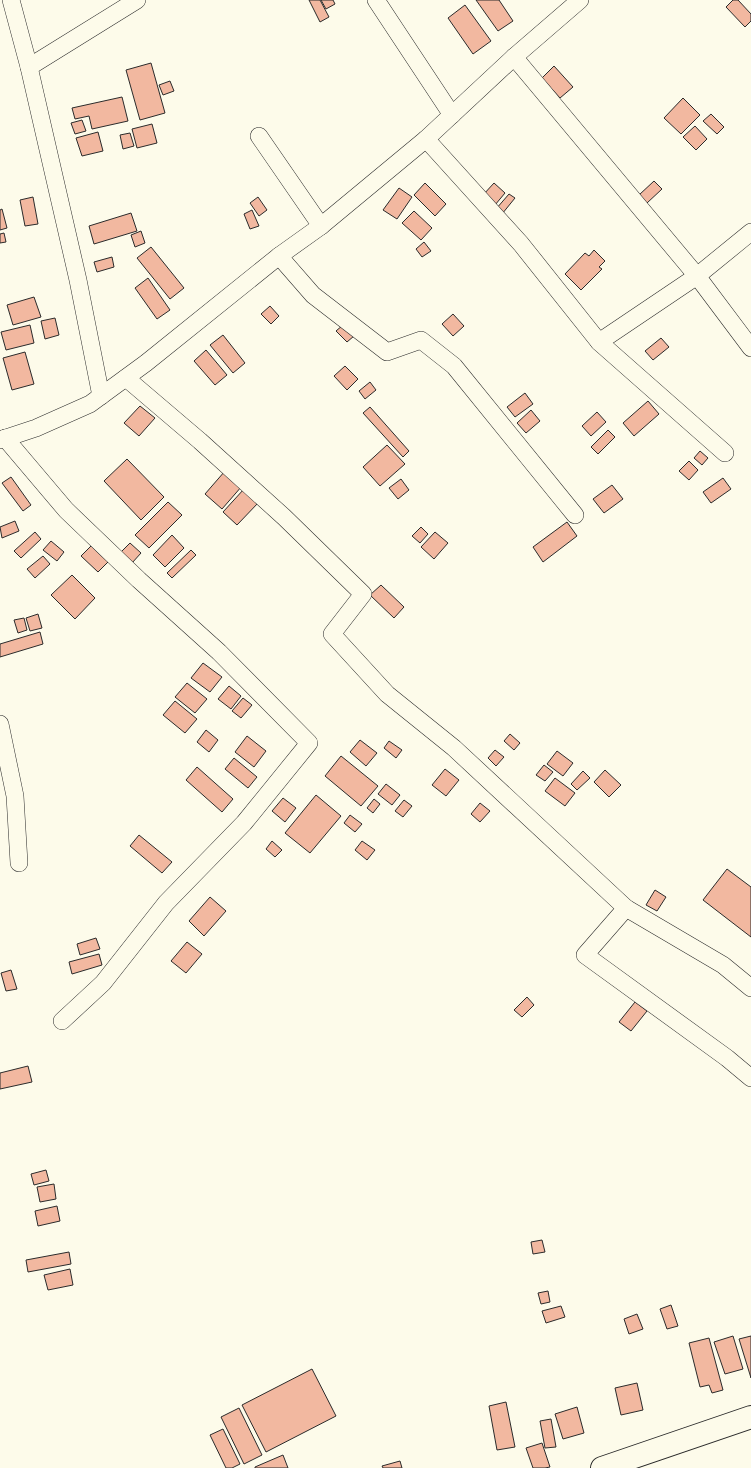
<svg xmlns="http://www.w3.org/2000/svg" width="751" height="1468" font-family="'Exo 2',sans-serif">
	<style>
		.building { fill: #f2b8a0; stroke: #2b2b2b }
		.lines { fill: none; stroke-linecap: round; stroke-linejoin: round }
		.street-casing { stroke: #2b2b2b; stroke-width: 18 }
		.secondary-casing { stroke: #2b2b2b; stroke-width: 24 }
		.street { stroke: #fdfbea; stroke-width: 17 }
		.secondary { stroke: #fdfbea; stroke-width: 22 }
	</style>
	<rect width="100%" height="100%" fill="#fdfbea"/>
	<!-- building -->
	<g class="building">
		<path d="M 309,0 L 320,0 L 329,17 L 320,22 Z"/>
		<path d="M 321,0 L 333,0 L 335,4 L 326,9 Z"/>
		<path d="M 476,0 L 499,0 L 513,21 L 498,31 Z"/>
		<path d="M 733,0 L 738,0 L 751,14 L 751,21 L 745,27 L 726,7 Z"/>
		<path d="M 465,5 L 491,41 L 473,54 L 448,18 Z"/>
		<path d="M 151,63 L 165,113 L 140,120 L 126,70 Z"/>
		<path d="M 554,66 L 573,87 L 560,98 L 542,78 Z"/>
		<path d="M 170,81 L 174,91 L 163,95 L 159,85 Z"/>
		<path d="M 122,97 L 128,121 L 92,129 L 89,116 L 75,119 L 72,108 Z"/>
		<path d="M 683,98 L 700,115 L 681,134 L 664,118 Z"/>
		<path d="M 711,114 L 724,127 L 717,134 L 703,121 Z"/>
		<path d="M 82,120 L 86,131 L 75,134 L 71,123 Z"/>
		<path d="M 152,124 L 157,143 L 137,148 L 132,129 Z"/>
		<path d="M 695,126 L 707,139 L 696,150 L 683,137 Z"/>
		<path d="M 98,132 L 103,151 L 82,156 L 76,138 Z"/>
		<path d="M 130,133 L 134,146 L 123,149 L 120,135 Z"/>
		<path d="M 654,181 L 662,189 L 647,203 L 639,195 Z"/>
		<path d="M 425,183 L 446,204 L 435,216 L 414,195 Z"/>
		<path d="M 494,183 L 505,193 L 495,205 L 483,195 Z"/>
		<path d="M 399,188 L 412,197 L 397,219 L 383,210 Z"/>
		<path d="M 509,194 L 515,198 L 502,214 L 496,209 Z"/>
		<path d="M 33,197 L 38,224 L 25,226 L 20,200 Z"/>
		<path d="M 258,197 L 267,210 L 259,216 L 250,203 Z"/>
		<path d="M 2,209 L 7,228 L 0,230 L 0,210 Z"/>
		<path d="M 252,210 L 259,226 L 250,229 L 244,214 Z"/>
		<path d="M 414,211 L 432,228 L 421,240 L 402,223 Z"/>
		<path d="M 131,213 L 137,231 L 94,244 L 89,226 Z"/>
		<path d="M 141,231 L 145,243 L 135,247 L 131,235 Z"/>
		<path d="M 4,233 L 6,242 L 0,243 L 0,234 Z"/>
		<path d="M 424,242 L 431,251 L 422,257 L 416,249 Z"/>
		<path d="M 151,247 L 184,288 L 170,299 L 137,258 Z"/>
		<path d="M 594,250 L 605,261 L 599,267 L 602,269 L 581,290 L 565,274 L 585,253 L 589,256 Z"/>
		<path d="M 112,257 L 114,267 L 97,272 L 94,262 Z"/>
		<path d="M 148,278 L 170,310 L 157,319 L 135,288 Z"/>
		<path d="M 34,297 L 41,317 L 13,325 L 7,305 Z"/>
		<path d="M 270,306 L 279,316 L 271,324 L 261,314 Z"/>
		<path d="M 453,314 L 464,326 L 453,336 L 442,324 Z"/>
		<path d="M 55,318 L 59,335 L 45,339 L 41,321 Z"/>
		<path d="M 30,325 L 34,343 L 6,350 L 1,332 Z"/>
		<path d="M 343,325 L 354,336 L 347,342 L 336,331 Z"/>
		<path d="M 223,335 L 245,363 L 233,373 L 210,345 Z"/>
		<path d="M 661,338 L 669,347 L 653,360 L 645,351 Z"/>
		<path d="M 206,350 L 227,375 L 215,385 L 194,361 Z"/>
		<path d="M 25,352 L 34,384 L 12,390 L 3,358 Z"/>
		<path d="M 345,366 L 358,379 L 347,390 L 334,376 Z"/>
		<path d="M 370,382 L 376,390 L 365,399 L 359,391 Z"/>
		<path d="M 525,393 L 533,404 L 515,417 L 507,407 Z"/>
		<path d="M 648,401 L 659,414 L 634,436 L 623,423 Z"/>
		<path d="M 140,406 L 155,418 L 139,436 L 124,423 Z"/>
		<path d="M 370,407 L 409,451 L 403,457 L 363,413 Z"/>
		<path d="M 531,410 L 540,421 L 526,433 L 517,423 Z"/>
		<path d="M 597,412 L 606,422 L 591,436 L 582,426 Z"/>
		<path d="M 608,430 L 615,437 L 598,454 L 591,447 Z"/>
		<path d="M 387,445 L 405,464 L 380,486 L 363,467 Z"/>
		<path d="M 700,451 L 708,458 L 702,465 L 694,458 Z"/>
		<path d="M 127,459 L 164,497 L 141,520 L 104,481 Z"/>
		<path d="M 689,461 L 698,470 L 689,480 L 679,471 Z"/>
		<path d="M 225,471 L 242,486 L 222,509 L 205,494 Z"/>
		<path d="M 11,477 L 31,505 L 23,511 L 2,483 Z"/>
		<path d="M 723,478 L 731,489 L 711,503 L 703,492 Z"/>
		<path d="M 401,479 L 409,490 L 398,499 L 389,488 Z"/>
		<path d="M 612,485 L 623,499 L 604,513 L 593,499 Z"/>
		<path d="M 244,489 L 259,502 L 237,525 L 223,512 Z"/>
		<path d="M 168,502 L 182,515 L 149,548 L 135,535 Z"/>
		<path d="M 15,521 L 19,531 L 2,538 L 0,527 Z"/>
		<path d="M 567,522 L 577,536 L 543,562 L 533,547 Z"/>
		<path d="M 421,527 L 428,534 L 420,543 L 412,536 Z"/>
		<path d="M 35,532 L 41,539 L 21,558 L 14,551 Z"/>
		<path d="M 435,532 L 448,543 L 434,559 L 421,547 Z"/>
		<path d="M 172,535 L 184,548 L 165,567 L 153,555 Z"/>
		<path d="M 51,541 L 64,552 L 57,561 L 43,550 Z"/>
		<path d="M 130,543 L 141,553 L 132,563 L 121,552 Z"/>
		<path d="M 91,546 L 108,562 L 98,572 L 81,556 Z"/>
		<path d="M 191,550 L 196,555 L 172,578 L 167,573 Z"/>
		<path d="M 43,556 L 50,564 L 35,578 L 27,569 Z"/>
		<path d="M 72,575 L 95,598 L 75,619 L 51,595 Z"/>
		<path d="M 381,585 L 404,607 L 394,618 L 370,595 Z"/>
		<path d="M 38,614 L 42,628 L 30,631 L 26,618 Z"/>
		<path d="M 24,618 L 27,630 L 18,633 L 14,620 Z"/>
		<path d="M 40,632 L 43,644 L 0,657 L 0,644 Z"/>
		<path d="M 203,663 L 222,677 L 210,692 L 191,678 Z"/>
		<path d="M 187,683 L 207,699 L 195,713 L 175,697 Z"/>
		<path d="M 229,686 L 241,696 L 231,709 L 218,699 Z"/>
		<path d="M 243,698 L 252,705 L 241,718 L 232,711 Z"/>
		<path d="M 175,701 L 197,719 L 185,733 L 163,715 Z"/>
		<path d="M 206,730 L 218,740 L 209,752 L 197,742 Z"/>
		<path d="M 510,734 L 520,743 L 514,750 L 504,741 Z"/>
		<path d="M 247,736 L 266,751 L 254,767 L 235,752 Z"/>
		<path d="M 360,740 L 377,753 L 366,766 L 350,752 Z"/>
		<path d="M 389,741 L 402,750 L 396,758 L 384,748 Z"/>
		<path d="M 495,750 L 504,757 L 496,766 L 488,758 Z"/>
		<path d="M 557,751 L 573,763 L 563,776 L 547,764 Z"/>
		<path d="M 341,756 L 378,786 L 361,806 L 325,776 Z"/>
		<path d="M 234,758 L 257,777 L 248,788 L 225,769 Z"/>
		<path d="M 544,765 L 553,772 L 545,781 L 536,775 Z"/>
		<path d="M 197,767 L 233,799 L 222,812 L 186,780 Z"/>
		<path d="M 445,769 L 459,780 L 446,796 L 432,785 Z"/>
		<path d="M 605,770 L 621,785 L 609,797 L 594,782 Z"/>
		<path d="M 583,771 L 590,778 L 577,790 L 571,784 Z"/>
		<path d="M 555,778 L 575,793 L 565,806 L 545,791 Z"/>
		<path d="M 386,784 L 400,795 L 392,805 L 378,794 Z"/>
		<path d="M 316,795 L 341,816 L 310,853 L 285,833 Z"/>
		<path d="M 283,798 L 296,808 L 285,822 L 272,811 Z"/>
		<path d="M 374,799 L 380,804 L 373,813 L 367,808 Z"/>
		<path d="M 404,800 L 412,806 L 403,817 L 395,811 Z"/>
		<path d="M 480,803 L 490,811 L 480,822 L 471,814 Z"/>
		<path d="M 350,815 L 362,824 L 355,832 L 344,823 Z"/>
		<path d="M 139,835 L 172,862 L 162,873 L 130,846 Z"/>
		<path d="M 272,841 L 282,850 L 275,857 L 266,849 Z"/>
		<path d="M 362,841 L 375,850 L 367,860 L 355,850 Z"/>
		<path d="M 727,869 L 751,887 L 751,937 L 703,900 Z"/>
		<path d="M 655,890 L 666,897 L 657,911 L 646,905 Z"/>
		<path d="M 210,897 L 226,911 L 204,936 L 189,921 Z"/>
		<path d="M 96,938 L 100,949 L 80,955 L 77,944 Z"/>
		<path d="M 187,942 L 202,954 L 186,973 L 171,961 Z"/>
		<path d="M 99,954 L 102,965 L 72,974 L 69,962 Z"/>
		<path d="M 11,970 L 17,989 L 6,991 L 1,973 Z"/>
		<path d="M 527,997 L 534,1005 L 522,1017 L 514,1010 Z"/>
		<path d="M 635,1002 L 647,1011 L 631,1031 L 619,1022 Z"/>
		<path d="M 28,1066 L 32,1082 L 0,1089 L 0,1073 Z"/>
		<path d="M 46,1170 L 49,1181 L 34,1185 L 31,1174 Z"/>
		<path d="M 54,1184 L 56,1199 L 40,1202 L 37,1187 Z"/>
		<path d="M 57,1206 L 60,1221 L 38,1226 L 35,1211 Z"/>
		<path d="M 542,1240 L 545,1252 L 533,1254 L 531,1242 Z"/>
		<path d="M 69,1252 L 71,1264 L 28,1272 L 26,1260 Z"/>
		<path d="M 70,1269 L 73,1285 L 48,1290 L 44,1275 Z"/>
		<path d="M 548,1291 L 550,1302 L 541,1304 L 538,1293 Z"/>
		<path d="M 671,1305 L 678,1326 L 667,1329 L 660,1309 Z"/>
		<path d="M 561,1306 L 565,1317 L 546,1323 L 542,1311 Z"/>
		<path d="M 637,1314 L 643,1329 L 629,1334 L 624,1319 Z"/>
		<path d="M 733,1336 L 743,1369 L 725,1374 L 714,1342 Z"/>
		<path d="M 751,1336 L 751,1378 L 739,1339 Z"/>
		<path d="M 709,1338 L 723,1390 L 712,1393 L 709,1385 L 700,1387 L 689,1343 Z"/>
		<path d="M 312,1369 L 336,1416 L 266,1452 L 242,1405 Z"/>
		<path d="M 637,1383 L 643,1410 L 621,1415 L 615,1388 Z"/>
		<path d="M 506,1402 L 515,1447 L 497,1450 L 489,1406 Z"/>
		<path d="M 577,1407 L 584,1433 L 563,1439 L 555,1414 Z"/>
		<path d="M 239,1408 L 262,1455 L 244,1464 L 221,1417 Z"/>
		<path d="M 551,1419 L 556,1447 L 545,1448 L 540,1421 Z"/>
		<path d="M 223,1429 L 240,1464 L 232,1468 L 226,1468 L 210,1435 Z"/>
		<path d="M 542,1443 L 550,1467 L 545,1468 L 533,1468 L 526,1448 Z"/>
		<path d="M 283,1455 L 288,1468 L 255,1468 L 255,1467 Z"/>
		<path d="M 400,1461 L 402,1468 L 383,1468 L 382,1466 Z"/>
	</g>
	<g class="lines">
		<defs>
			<g id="street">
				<path d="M 11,0 L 29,67 L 78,280 L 101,396"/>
				<path d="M 376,0 L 452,115"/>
				<path d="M 514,57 L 697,276 L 751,348"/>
				<path d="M 29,67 L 137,0"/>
				<path d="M 259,136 L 321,226"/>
				<path d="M 426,139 L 521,244 L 599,342 L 725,453"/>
				<path d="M 279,256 L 313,295 L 387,352 L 421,340 L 454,366 L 575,515"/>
				<path d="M 599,342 L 697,276 L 751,232"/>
				<path d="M 126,378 L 200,441 L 284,517 L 363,594 L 332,634 L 387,694 L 454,748 L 626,908 L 723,965 L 751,988"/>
				<path d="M 5,438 L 66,510 L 139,580 L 219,652 L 309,743 L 244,823 L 166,903 L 103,983 L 62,1021"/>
				<path d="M 0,440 L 36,428 L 90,404 L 146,363 L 279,256 L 321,226 L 426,139 L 514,57 L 580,0"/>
				<path d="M 0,724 L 15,796 L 19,863"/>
				<path d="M 626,908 L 585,955 L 727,1058 L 751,1078"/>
			</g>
			<path id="secondary" d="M 602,1468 L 751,1417"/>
		</defs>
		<!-- street casing -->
		<use href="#street" class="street-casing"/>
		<!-- secondary casing -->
		<use href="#secondary" class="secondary-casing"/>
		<!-- street -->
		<use href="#street" class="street"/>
		<!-- secondary -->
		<use href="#secondary" class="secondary"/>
	</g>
</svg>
